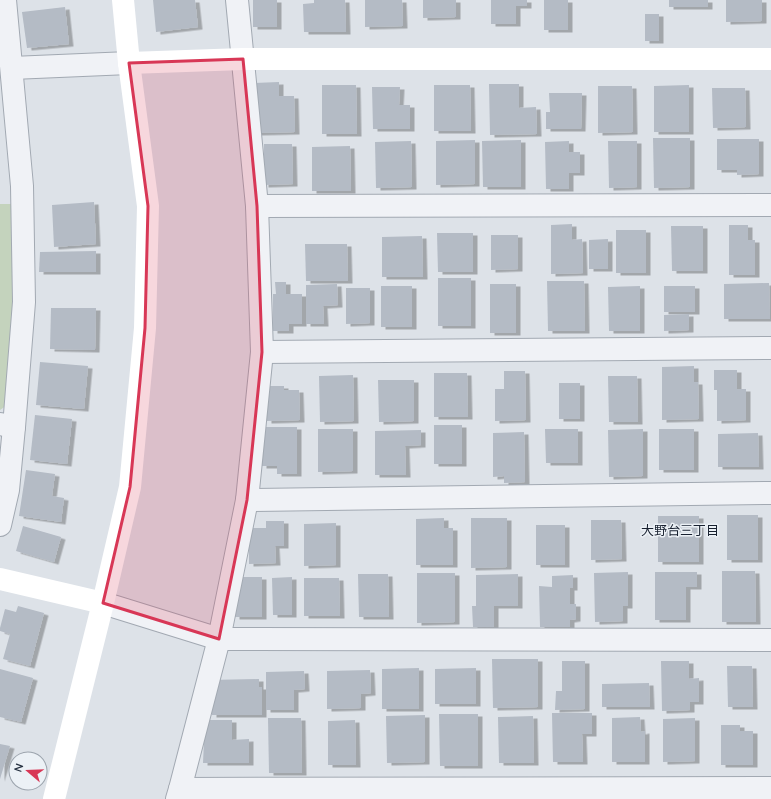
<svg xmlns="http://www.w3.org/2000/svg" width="771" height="799" font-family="Quicksand,'Noto Sans JP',sans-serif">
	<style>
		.green { fill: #c4d3bd }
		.building { fill: #b4bbc5; filter: url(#shadow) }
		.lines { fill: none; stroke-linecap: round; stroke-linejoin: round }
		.street-casing { stroke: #a2a9b2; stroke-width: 24 }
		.street { stroke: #f0f2f6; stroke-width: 22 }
		.secondary { stroke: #fff; stroke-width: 22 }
		.marked { fill: #d83756; fill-opacity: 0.2; stroke: #d83756; stroke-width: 3; stroke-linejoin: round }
		.labels { text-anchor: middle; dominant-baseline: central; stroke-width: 3; stroke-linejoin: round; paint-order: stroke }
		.neighbourhood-label { font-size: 13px; fill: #182130; stroke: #ecf1f6 }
	</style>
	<defs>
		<filter id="shadow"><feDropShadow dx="4.5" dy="2.5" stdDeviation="0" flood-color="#0004"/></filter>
	</defs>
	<rect width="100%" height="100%" fill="#dde2e8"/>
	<!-- green -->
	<path class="green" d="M 0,204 L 13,204 L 17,301 L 10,403 L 0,410 Z"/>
	<!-- building -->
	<g class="building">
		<path d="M 153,0 L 195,0 L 198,27 L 156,32 Z"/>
		<rect x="253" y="0" width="24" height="27"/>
		<path d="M 314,0 L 345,0 L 346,32 L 304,32 L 303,4 L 314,3 Z"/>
		<path d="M 365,0 L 402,0 L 403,26 L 365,27 Z"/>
		<path d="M 423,0 L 456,0 L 456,17 L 423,18 Z"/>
		<path d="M 491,0 L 527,0 L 527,6 L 516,6 L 516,24 L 491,24 Z"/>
		<rect x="544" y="0" width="24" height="30"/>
		<rect x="669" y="0" width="39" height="7"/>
		<path d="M 726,0 L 762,0 L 762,21 L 726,22 Z"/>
		<path d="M 65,7 L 69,44 L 27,48 L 22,12 Z"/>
		<rect x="645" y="14" width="14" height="27"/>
		<path d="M 279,82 L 279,96 L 294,96 L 295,132 L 254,133 L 254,83 Z"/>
		<path d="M 489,84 L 519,84 L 519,108 L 536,107 L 537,134 L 490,135 Z"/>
		<path d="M 322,85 L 356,85 L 357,134 L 322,134 Z"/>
		<path d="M 434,85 L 470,85 L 471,131 L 434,131 Z"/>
		<path d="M 689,85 L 689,132 L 654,132 L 654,86 Z"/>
		<path d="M 598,86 L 632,86 L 633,132 L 598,133 Z"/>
		<path d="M 372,87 L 400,87 L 399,105 L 410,105 L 410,129 L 373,129 Z"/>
		<path d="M 712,88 L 745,88 L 746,127 L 713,128 Z"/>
		<path d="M 549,93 L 582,93 L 581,129 L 546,129 L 546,112 L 550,112 Z"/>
		<path d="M 653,138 L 690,138 L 690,187 L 654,188 Z"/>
		<path d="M 717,139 L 759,139 L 759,174 L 737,175 L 737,170 L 717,170 Z"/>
		<path d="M 475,140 L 475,184 L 436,185 L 436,141 Z"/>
		<path d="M 521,140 L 521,187 L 483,187 L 482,141 Z"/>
		<path d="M 411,141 L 412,187 L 376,188 L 375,142 Z"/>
		<path d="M 569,141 L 569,152 L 580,152 L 580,173 L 569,173 L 569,189 L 546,189 L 545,142 Z"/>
		<path d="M 608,141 L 637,141 L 637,187 L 609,188 Z"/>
		<path d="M 264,144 L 292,144 L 293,184 L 264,185 Z"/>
		<path d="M 350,146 L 351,191 L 312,191 L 312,147 Z"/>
		<path d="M 94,202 L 96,244 L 54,247 L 52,205 Z"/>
		<path d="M 572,224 L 572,240 L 582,239 L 583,273 L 551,274 L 551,225 Z"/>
		<path d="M 729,225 L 748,225 L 748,240 L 755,240 L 755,275 L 729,275 Z"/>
		<path d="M 671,226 L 703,226 L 703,271 L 672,271 Z"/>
		<rect x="616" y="230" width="30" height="43"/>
		<path d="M 437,233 L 473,233 L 473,272 L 438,272 Z"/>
		<path d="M 491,235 L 518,235 L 518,269 L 491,270 Z"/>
		<path d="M 422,236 L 423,277 L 382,277 L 382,237 Z"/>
		<path d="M 608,239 L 608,269 L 589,269 L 589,240 Z"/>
		<path d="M 305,244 L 347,244 L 348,281 L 306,281 Z"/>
		<path d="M 96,251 L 96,272 L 39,272 L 40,252 Z"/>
		<rect x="438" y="278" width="33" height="48"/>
		<path d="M 547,281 L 584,281 L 585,331 L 548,331 Z"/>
		<path d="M 275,282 L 286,282 L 286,294 L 302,294 L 302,324 L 289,324 L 289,331 L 273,331 L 273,294 L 276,294 Z"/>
		<path d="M 769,283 L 770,319 L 724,319 L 724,284 Z"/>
		<path d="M 337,284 L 338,305 L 323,306 L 324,324 L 306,324 L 306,285 Z"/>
		<rect x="490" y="284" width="26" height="49"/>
		<rect x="381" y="286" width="31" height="41"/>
		<path d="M 640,286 L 640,331 L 609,331 L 608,287 Z"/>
		<rect x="664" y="286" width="31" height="26"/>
		<path d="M 346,288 L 370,288 L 370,323 L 346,324 Z"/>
		<path d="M 51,308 L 96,308 L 95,350 L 50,349 Z"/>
		<path d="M 689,314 L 689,330 L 664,331 L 664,315 Z"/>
		<path d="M 40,362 L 88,366 L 84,409 L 36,405 Z"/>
		<path d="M 694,366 L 694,382 L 698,382 L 699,419 L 662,420 L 662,367 Z"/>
		<path d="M 714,370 L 737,370 L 737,389 L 746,389 L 746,420 L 717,421 L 717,390 L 714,390 Z"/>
		<path d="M 504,371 L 525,371 L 526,420 L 495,421 L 495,389 L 504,389 Z"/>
		<path d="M 434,373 L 467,373 L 468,417 L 434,417 Z"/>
		<path d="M 353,375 L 354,421 L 320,422 L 319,376 Z"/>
		<path d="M 608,376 L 637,376 L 638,422 L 609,422 Z"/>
		<path d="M 378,380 L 414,380 L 414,421 L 379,422 Z"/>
		<rect x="559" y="383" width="21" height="36"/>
		<path d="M 266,386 L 284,386 L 284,390 L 299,390 L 300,420 L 267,421 Z"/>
		<path d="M 35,415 L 72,419 L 67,464 L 30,460 Z"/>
		<rect x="434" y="425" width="28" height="39"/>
		<path d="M 262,427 L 297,427 L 297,474 L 277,474 L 277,466 L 262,466 Z"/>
		<path d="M 318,429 L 353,429 L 353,471 L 318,472 Z"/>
		<path d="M 545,429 L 578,429 L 578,463 L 546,463 Z"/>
		<path d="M 643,429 L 643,476 L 609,477 L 608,430 Z"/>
		<rect x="659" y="429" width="35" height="41"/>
		<path d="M 421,430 L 421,445 L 405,446 L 406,475 L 375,475 L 375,431 Z"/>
		<path d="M 524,432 L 525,482 L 504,483 L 504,476 L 493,477 L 493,433 Z"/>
		<path d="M 758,433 L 759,467 L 718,467 L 718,434 Z"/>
		<path d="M 26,470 L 55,474 L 52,496 L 64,498 L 61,522 L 19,516 Z"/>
		<rect x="727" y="515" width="31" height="45"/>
		<rect x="658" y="516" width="41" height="46"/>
		<path d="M 444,518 L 444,528 L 453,528 L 453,565 L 416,565 L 416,519 Z"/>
		<path d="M 471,518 L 507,518 L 507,567 L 471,568 Z"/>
		<path d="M 591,520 L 621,520 L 622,559 L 591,560 Z"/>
		<path d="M 266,521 L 284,521 L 284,546 L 275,546 L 276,563 L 249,564 L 249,528 L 266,528 Z"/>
		<path d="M 336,523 L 336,565 L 304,566 L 304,524 Z"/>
		<rect x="536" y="525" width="29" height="40"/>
		<path d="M 23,526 L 61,537 L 54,562 L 16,551 Z"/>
		<path d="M 722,571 L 755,571 L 756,622 L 722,622 Z"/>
		<path d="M 628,572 L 628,606 L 623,606 L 623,621 L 595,622 L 594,573 Z"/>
		<path d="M 655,572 L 697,572 L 697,587 L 686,587 L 686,620 L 655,620 Z"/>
		<path d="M 417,573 L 455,573 L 455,622 L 417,623 Z"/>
		<path d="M 358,574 L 388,574 L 389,617 L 359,617 Z"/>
		<path d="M 518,574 L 518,606 L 494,606 L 494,627 L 473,627 L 472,606 L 476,606 L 476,575 Z"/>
		<path d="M 573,575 L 573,588 L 570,588 L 570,604 L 576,604 L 576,619 L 570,620 L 570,627 L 540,627 L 539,586 L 552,587 L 552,576 Z"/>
		<rect x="235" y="577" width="27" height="40"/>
		<path d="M 292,577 L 292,615 L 273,615 L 272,578 Z"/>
		<path d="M 304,578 L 339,578 L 340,616 L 304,616 Z"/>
		<path d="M 18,606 L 44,613 L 30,666 L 3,659 L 10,634 L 0,631 L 0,628 L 5,609 L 16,612 Z"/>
		<path d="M 492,659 L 538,659 L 538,707 L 493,708 Z"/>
		<path d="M 562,661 L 585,661 L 585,709 L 555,710 L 556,691 L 562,691 Z"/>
		<path d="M 661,661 L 689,661 L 689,679 L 699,678 L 699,702 L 690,702 L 690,710 L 662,711 Z"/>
		<path d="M 727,666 L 752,666 L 753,707 L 728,707 Z"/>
		<path d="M 419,668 L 419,709 L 382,709 L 382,669 Z"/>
		<path d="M 476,668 L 476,704 L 435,704 L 435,669 Z"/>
		<path d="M 0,669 L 33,678 L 21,722 L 0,717 Z"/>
		<path d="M 370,670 L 371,693 L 361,694 L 361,708 L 327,709 L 327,671 Z"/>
		<path d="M 304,671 L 305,689 L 294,690 L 294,710 L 266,710 L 266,672 Z"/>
		<path d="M 259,679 L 259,687 L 262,687 L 262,715 L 212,715 L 212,697 L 209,680 Z"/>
		<path d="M 649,683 L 650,707 L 602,707 L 602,684 Z"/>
		<path d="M 552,713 L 592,713 L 592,734 L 582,734 L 583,762 L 553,762 Z"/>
		<path d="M 439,714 L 478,714 L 478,766 L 440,766 Z"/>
		<path d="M 425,715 L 425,762 L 387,763 L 386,716 Z"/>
		<path d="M 533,716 L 534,763 L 499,763 L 498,717 Z"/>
		<path d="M 640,717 L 641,732 L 645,731 L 645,762 L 612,762 L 612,718 Z"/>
		<path d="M 268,718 L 301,718 L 302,773 L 269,773 Z"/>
		<path d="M 695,718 L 695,761 L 663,762 L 663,719 Z"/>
		<path d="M 205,720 L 232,720 L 232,740 L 249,739 L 249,763 L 203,763 Z"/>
		<path d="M 355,720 L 356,765 L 328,765 L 328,721 Z"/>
		<path d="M 721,725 L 740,725 L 740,731 L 753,731 L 753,765 L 721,765 Z"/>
		<path d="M 0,744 L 10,746 L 0,779 Z"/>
	</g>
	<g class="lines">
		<defs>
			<g id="street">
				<path d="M 5,0 L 22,186 L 24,302 L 14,427"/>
				<path d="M 12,68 L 129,63"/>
				<path d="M 257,206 L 771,205"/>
				<path d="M 262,352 L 771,348"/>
				<path d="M 0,424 L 14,427 L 8,490 L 0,525"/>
				<path d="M 247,500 L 771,493"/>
				<path d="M 103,603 L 219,639 L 771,640"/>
				<path d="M 180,789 L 219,639 L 247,500 L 262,352 L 257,206 L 237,0"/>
				<path d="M 177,799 L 180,789 L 771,788"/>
			</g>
		</defs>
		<!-- street casing -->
		<use href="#street" class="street-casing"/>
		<!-- street -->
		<use href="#street" class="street"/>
		<!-- secondary -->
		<g class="secondary">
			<path d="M 129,63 L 243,59 L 771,59"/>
			<path d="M 0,579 L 103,603"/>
			<path d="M 54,799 L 103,603 L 130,487 L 145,328 L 148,206 L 129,63 L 123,0"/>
		</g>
	</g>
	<!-- marked area -->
	<path class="marked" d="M 243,59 L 257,206 L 262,352 L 247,500 L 219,639 L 103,603 L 130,487 L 145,328 L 148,206 L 129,63 Z"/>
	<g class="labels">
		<!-- neighbourhood labels -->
		<g class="neighbourhood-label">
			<text x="680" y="530">大野台三丁目</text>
		</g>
	</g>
	<!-- north arrow -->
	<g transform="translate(28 771) rotate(289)"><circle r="19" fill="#ecf1f6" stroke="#9ca4ad"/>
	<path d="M0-3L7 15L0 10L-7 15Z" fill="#d83756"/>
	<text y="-6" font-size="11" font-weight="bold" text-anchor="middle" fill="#253040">N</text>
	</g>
</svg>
